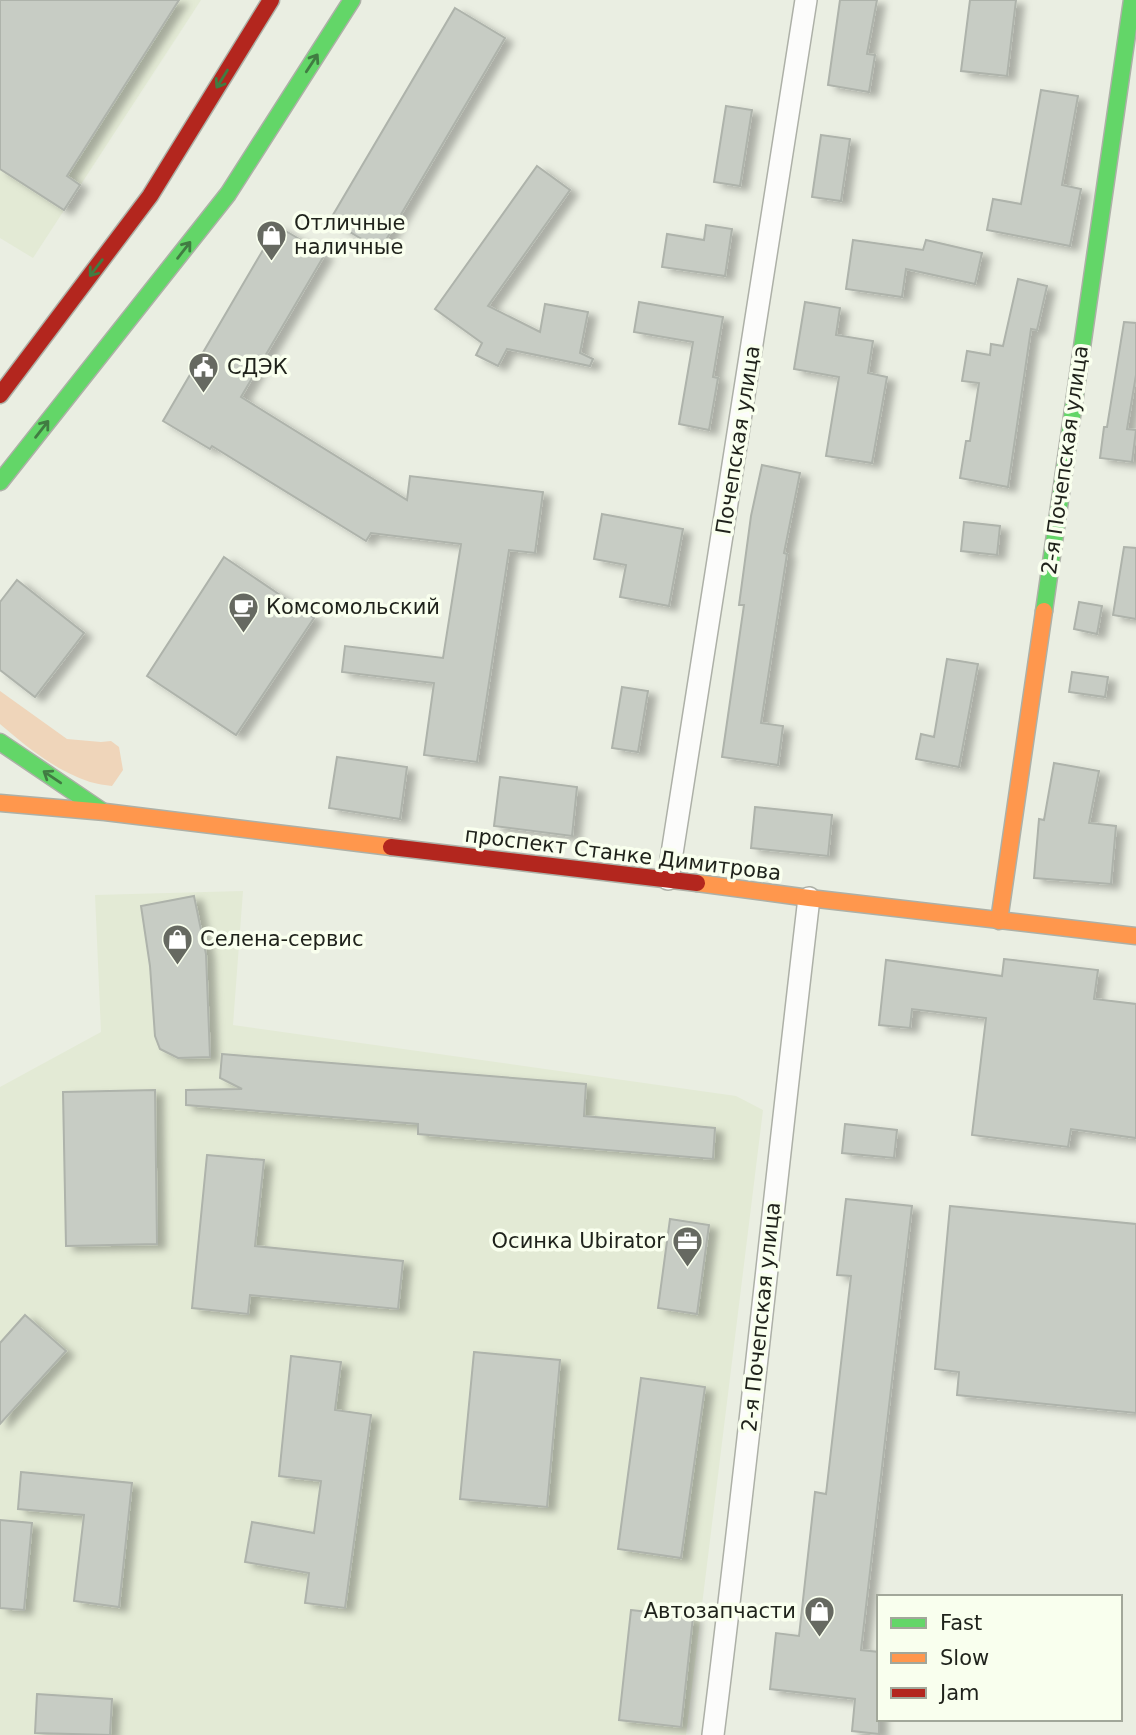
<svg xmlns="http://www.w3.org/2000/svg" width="1136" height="1735" font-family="'DejaVu Sans',sans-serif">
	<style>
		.built { fill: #e3ead5 }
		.green { fill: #efd5ba }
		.building { fill: #c7ccc4; stroke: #aeb3ab; stroke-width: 2; filter: url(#shadow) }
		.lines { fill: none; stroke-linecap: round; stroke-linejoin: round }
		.street-casing { stroke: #adb0a7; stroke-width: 24 }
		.fast-casing { stroke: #adb0a7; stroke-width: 19 }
		.slow-casing { stroke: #adb0a7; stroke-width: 19 }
		.jam-casing { stroke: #adb0a7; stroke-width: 19 }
		.street { stroke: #fcfcfb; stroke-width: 21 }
		.fast { stroke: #63d668; stroke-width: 16 }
		.slow { stroke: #ff974d; stroke-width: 16 }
		.jam { stroke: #b3261e; stroke-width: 16 }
		.oneway { stroke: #417c42 }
		.labels { text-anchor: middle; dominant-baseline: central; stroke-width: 7; stroke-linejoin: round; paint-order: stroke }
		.poi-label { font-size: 21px; fill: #1f221b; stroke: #f9ffee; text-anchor: start }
		.street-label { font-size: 21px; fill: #1f221b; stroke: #f9ffee }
	</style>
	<defs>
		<filter id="shadow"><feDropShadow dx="8" dy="4.5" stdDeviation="3.5" flood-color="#0004"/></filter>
	</defs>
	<rect width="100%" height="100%" fill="#eaeee2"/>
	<!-- built -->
	<g class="built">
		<path d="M 0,0 L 201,0 L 33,258 L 0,238 Z"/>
		<path d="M 243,891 L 233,1025 L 736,1096 L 763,1110 L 686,1735 L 0,1735 L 0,1087 L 101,1032 L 95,895 Z"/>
	</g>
	<!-- green -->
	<path class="green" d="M 0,691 L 67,739 L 101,742 L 111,741 L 119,747 L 123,770 L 112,786 C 105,785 97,784 90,782 C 56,771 27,747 0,724 Z"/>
	<!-- building -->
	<g class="building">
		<path d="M 0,0 L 179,0 L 67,176 L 80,185 L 64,210 L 0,169 Z"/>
		<path d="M 840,0 L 877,0 L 867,54 L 875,55 L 869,92 L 828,85 Z"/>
		<path d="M 970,0 L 1016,0 L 1007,76 L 961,71 Z"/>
		<path d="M 455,8 L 505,38 L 380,250 L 330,220 Z"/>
		<path d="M 1041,90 L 1078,96 L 1062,185 L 1081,189 L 1070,246 L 987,230 L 993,199 L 1021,204 Z"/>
		<path d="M 726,106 L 752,110 L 740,186 L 714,182 Z"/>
		<path d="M 821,135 L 850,139 L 841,201 L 812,197 Z"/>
		<path d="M 537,166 L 570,190 L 488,306 L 540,332 L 545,304 L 588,312 L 580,353 L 593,359 L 590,366 L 507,349 L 498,366 L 476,355 L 482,343 L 435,309 Z"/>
		<path d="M 706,225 L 732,229 L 725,276 L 662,267 L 667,234 L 704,240 Z"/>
		<path d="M 277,226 L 325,254 L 241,397 L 407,500 L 410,476 L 543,492 L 535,553 L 509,550 L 477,762 L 424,755 L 434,683 L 342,672 L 345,646 L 443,658 L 461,544 L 371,533 L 366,541 L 212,446 L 210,449 L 163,421 Z"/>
		<path d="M 853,240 L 923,250 L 926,240 L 982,253 L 975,284 L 906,269 L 902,297 L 846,289 Z"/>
		<path d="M 1018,279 L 1047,286 L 1037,330 L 1031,329 L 1008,487 L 960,478 L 966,441 L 970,441 L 979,383 L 962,381 L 967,351 L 990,355 L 991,344 L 1003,346 Z"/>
		<path d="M 639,302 L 723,317 L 713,377 L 718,378 L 709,430 L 679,424 L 693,342 L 634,332 Z"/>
		<path d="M 805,302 L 840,308 L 836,335 L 873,341 L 868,373 L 887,377 L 872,463 L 826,456 L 839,377 L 794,369 Z"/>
		<path d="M 1124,322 L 1136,323 L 1136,375 L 1127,429 L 1136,430 L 1132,462 L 1100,458 L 1104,427 L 1107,427 Z"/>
		<path d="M 762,465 L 800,473 L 784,553 L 787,554 L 761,723 L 783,726 L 778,765 L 722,757 L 744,605 L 739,605 L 751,516 Z"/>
		<path d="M 602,514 L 683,529 L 669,606 L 620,597 L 626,565 L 594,559 Z"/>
		<path d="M 964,522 L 1000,526 L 997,555 L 961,551 Z"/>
		<path d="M 1124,547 L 1136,548 L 1136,619 L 1113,615 Z"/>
		<path d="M 224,557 L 314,618 L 236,735 L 147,676 Z"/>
		<path d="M 17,580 L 84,633 L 35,697 L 0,670 L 0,602 Z"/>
		<path d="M 1079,602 L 1102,606 L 1097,634 L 1074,629 Z"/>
		<path d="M 947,659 L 978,664 L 959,767 L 916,759 L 921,734 L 934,737 Z"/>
		<path d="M 1072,672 L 1108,677 L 1105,697 L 1069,692 Z"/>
		<path d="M 622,687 L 648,691 L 638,752 L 612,748 Z"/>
		<path d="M 337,757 L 407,767 L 400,819 L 329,808 Z"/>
		<path d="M 1054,763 L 1099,771 L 1089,823 L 1116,826 L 1111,884 L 1034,878 L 1039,819 L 1044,820 Z"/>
		<path d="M 500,777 L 577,787 L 572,836 L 494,826 Z"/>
		<path d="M 755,807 L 832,815 L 828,856 L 751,848 Z"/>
		<path d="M 194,896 L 206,954 L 210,1057 L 178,1058 L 160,1049 L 155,1036 L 150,966 L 141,906 Z"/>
		<path d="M 1004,959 L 1098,970 L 1094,999 L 1136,1004 L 1136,1138 L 1071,1129 L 1068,1147 L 972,1135 L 986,1018 L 912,1009 L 910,1028 L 879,1025 L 886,960 L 1002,976 Z"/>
		<path d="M 222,1054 L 586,1084 L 584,1116 L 715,1128 L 713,1159 L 418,1134 L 418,1124 L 186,1105 L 186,1090 L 242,1089 L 220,1078 Z"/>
		<path d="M 155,1090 L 157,1244 L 66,1246 L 63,1092 Z"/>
		<path d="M 845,1124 L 897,1130 L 894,1158 L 842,1153 Z"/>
		<path d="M 207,1155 L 264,1160 L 255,1246 L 403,1261 L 398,1309 L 250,1295 L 248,1314 L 192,1308 Z"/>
		<path d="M 846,1199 L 912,1206 L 861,1650 L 879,1652 L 879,1734 L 852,1731 L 855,1699 L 770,1689 L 776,1633 L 799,1636 L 815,1492 L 826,1494 L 851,1276 L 837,1275 Z"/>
		<path d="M 950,1206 L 1136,1224 L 1136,1413 L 957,1395 L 959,1372 L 935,1369 Z"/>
		<path d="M 670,1219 L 709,1225 L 697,1314 L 658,1308 Z"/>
		<path d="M 25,1315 L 66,1351 L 0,1424 L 0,1343 Z"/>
		<path d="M 474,1352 L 560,1360 L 547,1507 L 460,1499 Z"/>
		<path d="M 291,1356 L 341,1362 L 335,1410 L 371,1415 L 345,1608 L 305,1603 L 309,1573 L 245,1562 L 252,1522 L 314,1533 L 321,1481 L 279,1476 Z"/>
		<path d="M 641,1378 L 705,1387 L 681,1558 L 618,1549 Z"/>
		<path d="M 21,1472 L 132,1483 L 119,1607 L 74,1601 L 84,1515 L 18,1509 Z"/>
		<path d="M 0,1520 L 32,1523 L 24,1610 L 0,1608 Z"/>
		<path d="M 631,1610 L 693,1617 L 681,1727 L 619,1720 Z"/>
		<path d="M 37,1694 L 112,1699 L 110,1735 L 35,1733 Z"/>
	</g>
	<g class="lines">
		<defs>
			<g id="street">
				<path d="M 668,879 L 806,0"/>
				<path d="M 713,1735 C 748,1456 776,1177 809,898"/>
			</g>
			<g id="fast">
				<path d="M 0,482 L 228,194 L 352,0"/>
				<path d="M 1044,611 L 1132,0"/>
				<path d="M 0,742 L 102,811"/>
			</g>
			<g id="slow">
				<path d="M 0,803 L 105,812 L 391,847"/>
				<path d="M 697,883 L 809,898 L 1136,936"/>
				<path d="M 999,921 L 1044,611"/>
			</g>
			<g id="jam">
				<path d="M 0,395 L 150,196 L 271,0"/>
				<path d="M 391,847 L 697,883"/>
			</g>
		</defs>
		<!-- street casing -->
		<use href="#street" class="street-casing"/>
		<!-- fast casing -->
		<use href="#fast" class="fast-casing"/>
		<!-- slow casing -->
		<use href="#slow" class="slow-casing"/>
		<!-- jam casing -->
		<use href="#jam" class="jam-casing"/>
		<!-- street -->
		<use href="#street" class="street"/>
		<!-- fast -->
		<use href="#fast" class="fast"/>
		<!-- slow -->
		<use href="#slow" class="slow"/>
		<!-- jam -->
		<use href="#jam" class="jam"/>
	</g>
	<!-- one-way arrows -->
	<defs><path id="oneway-shaft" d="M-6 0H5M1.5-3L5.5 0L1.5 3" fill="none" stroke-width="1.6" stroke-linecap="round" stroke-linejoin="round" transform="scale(1.75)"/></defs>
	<g class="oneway">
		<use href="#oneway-shaft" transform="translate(312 63) rotate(-57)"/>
		<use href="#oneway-shaft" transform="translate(222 79) rotate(122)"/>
		<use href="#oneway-shaft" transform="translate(184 250) rotate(-52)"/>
		<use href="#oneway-shaft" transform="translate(96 268) rotate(127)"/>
		<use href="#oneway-shaft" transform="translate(42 429) rotate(-52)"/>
		<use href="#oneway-shaft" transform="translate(52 777) rotate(-146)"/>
	</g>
	<!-- icons -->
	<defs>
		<symbol id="shop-pin" viewBox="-11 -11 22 30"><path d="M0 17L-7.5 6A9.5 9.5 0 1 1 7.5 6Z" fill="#666961" stroke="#f9ffee"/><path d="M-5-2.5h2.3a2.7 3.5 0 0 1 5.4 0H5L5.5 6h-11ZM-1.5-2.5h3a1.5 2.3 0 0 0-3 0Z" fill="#fff"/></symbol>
		<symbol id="civic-pin" viewBox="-11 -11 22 30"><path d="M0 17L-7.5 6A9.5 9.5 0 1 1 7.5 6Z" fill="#666961" stroke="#f9ffee"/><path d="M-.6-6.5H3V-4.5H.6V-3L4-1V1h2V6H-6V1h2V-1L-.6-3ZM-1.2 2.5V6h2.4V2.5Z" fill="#fff"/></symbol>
		<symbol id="cafe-pin" viewBox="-11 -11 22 30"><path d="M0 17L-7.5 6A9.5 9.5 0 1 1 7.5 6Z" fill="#666961" stroke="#f9ffee"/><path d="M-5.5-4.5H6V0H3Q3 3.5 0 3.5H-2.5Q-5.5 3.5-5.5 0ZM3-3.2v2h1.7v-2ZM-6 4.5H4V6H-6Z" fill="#fff"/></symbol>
		<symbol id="office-pin" viewBox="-11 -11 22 30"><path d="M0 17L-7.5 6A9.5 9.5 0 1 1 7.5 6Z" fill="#666961" stroke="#f9ffee"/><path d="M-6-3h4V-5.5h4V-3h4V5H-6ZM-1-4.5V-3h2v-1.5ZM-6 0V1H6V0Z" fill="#fff"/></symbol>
	</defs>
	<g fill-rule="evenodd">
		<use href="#shop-pin" x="254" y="218" width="35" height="47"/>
		<use href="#civic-pin" x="186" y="350" width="35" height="47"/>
		<use href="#cafe-pin" x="226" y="590" width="35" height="47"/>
		<use href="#shop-pin" x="160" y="922" width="35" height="47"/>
		<use href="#office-pin" x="670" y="1224" width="35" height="47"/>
		<use href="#shop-pin" x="802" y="1594" width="35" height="47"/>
	</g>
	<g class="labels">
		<!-- poi labels -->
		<g class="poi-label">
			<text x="294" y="223">Отличные<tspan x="294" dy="24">наличные</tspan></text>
			<text x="227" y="367">СДЭК</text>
			<text x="266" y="607">Комсомольский</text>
			<text x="200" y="939">Селена-сервис</text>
			<text x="665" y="1241" text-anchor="end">Осинка Ubirator</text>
			<text x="796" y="1611" text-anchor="end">Автозапчасти</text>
		</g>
		<!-- street labels -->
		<g class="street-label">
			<text transform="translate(738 440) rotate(-81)">Почепская улица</text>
			<text transform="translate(1065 460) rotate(-82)">2-я Почепская улица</text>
			<text transform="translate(623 854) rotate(7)">проспект Станке Димитрова</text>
			<text transform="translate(761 1317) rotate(-84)">2-я Почепская улица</text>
		</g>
	</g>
	<!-- legend -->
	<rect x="877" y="1595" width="245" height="126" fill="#f9ffee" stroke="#a2a79a" stroke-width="2"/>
	<rect x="891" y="1618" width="35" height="10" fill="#63d668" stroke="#a2a79a" stroke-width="2"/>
	<text x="940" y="1630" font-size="21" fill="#1f221b">Fast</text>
	<rect x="891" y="1653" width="35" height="10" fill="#ff974d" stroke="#a2a79a" stroke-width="2"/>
	<text x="940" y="1665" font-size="21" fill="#1f221b">Slow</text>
	<rect x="891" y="1688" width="35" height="10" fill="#b3261e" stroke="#a2a79a" stroke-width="2"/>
	<text x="940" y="1700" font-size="21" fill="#1f221b">Jam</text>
</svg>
